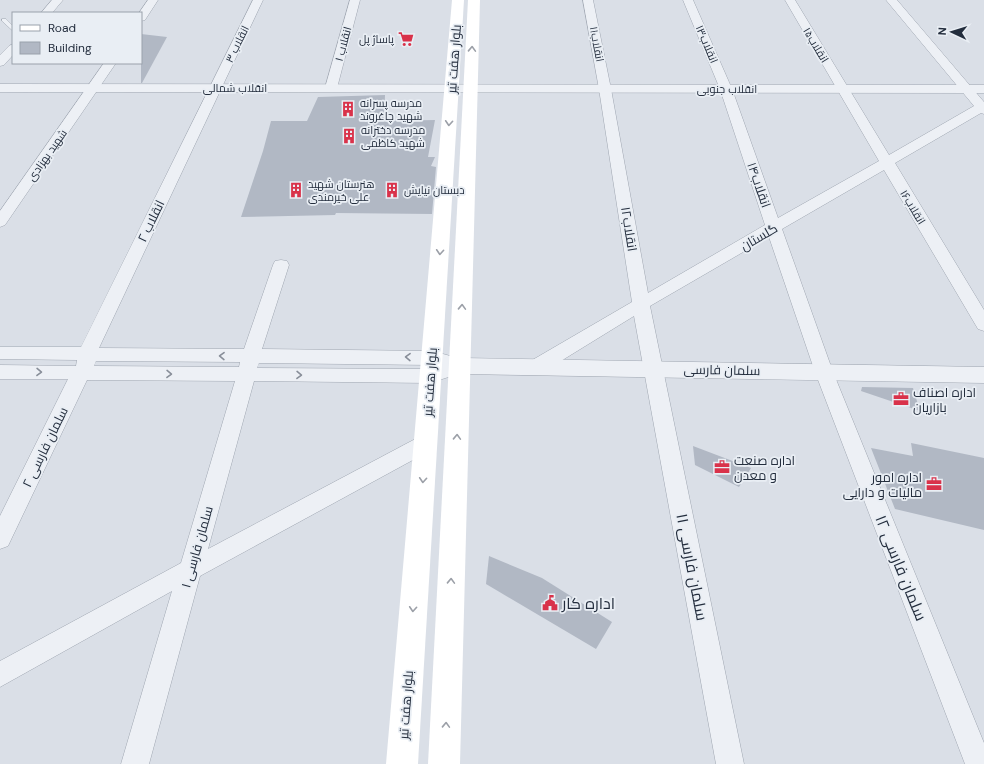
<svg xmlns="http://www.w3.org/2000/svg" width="984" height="764" font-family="'DM Sans',Cairo,sans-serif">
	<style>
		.building { fill: #b1b8c4 }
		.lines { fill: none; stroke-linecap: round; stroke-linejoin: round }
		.service-casing { stroke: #9fa6b1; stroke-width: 1 }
		.minor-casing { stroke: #9fa6b1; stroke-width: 1 }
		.tertiary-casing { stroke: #9fa6b1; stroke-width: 1 }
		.service { fill: #edf0f5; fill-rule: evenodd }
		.minor { fill: #edf0f5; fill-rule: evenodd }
		.tertiary { fill: #edf0f5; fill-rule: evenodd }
		.secondary { fill: #fff; fill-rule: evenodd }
		.oneway { stroke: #9ca0a8 }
		.oneway2 { stroke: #888e99 }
		.labels { text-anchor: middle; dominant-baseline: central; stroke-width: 3.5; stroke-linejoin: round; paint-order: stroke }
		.far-poi-label { font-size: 11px; fill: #232d3d; stroke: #e9eef4; text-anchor: start }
		.far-street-label { font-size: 11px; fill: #232d3d; stroke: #e9eef4 }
		.street-label { font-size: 13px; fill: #232d3d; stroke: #e9eef4 }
		.poi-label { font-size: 13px; fill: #232d3d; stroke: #e9eef4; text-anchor: start }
		.near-street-label { font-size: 16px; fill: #232d3d; stroke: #e9eef4 }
		.near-poi-label { font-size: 16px; fill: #232d3d; stroke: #e9eef4; text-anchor: start }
	</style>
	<rect width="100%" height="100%" fill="#dadfe7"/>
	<!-- building -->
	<g class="building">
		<path d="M 141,34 L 167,37 L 142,83 L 141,83 Z"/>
		<path d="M 385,95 L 384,121 L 435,120 L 428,157 L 435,157 L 431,166 L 436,167 L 432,214 L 336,213 L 335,215 L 241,217 L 263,151 L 271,121 L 307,121 L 318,97 Z"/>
		<path d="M 862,387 L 913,388 L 920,411 L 861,391 Z"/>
		<path d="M 911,443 L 984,458 L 984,530 L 895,509 L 871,448 L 913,456 Z"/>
		<path d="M 693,446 L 751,468 L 739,487 L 695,465 Z"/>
		<path d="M 489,556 L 542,578 L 612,622 L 596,649 L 486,584 Z"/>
	</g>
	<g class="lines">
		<defs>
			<path id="service" d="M 2,19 L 6,19 L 13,26 L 13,31 L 2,21 Z"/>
			<g id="minor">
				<path d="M 52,0 L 63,0 L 52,13 L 41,13 Z"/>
				<path d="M 148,0 L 158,0 L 145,20 L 141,21 L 141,13 L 139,13 Z"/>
				<path d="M 253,0 L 263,0 L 99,348 L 244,349 L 273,265 L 275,261 L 281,260 L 287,261 L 289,265 L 262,349 L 432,351 L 454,357 L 455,361 L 460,359 L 467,361 L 469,366 L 467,371 L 430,383 L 254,381 L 208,549 L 419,437 L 426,435 L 433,437 L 436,443 L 433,449 L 200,576 L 149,764 L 121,764 L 172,591 L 0,687 L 0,661 L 181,563 L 235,381 L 87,380 L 8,546 L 0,549 L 0,516 L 68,379 L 0,379 L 0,365 L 76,366 L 77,360 L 0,359 L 0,347 L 81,347 ZM 96,361 L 240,362 L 239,367 L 94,366 ZM 259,363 L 432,365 L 438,366 L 429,369 L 257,368 Z"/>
				<path d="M 350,0 L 360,0 L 337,88 L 335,91 L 327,91 L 325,88 Z"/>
				<path d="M 583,0 L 593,0 L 611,89 L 648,293 L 765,225 L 720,89 L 683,0 L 693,0 L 732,89 L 778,218 L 879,161 L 785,0 L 795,0 L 889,155 L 974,106 L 886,0 L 897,0 L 984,102 L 984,114 L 981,113 L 895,163 L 984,310 L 984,331 L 978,329 L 884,170 L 782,229 L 833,372 L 984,743 L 984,764 L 965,764 L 815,372 L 769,237 L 650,306 L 744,764 L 716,764 L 634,316 L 543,372 L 536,374 L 529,372 L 527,367 L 529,362 L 632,302 L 599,89 Z"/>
				<path d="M 13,44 L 13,55 L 4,65 L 0,66 L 0,55 L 9,46 Z"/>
				<path d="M 104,63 L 116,63 L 5,225 L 0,227 L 0,211 Z"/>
			</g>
			<g id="tertiary">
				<path d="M 0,84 L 984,85 L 984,93 L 0,92 Z"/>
				<path d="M 460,358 L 984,367 L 984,383 L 460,374 L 452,371 L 449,366 L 452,361 Z"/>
			</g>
		</defs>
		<!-- service casing -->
		<use href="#service" class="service-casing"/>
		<!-- minor casing -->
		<use href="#minor" class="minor-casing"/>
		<!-- tertiary casing -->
		<use href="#tertiary" class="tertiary-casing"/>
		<!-- service -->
		<use href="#service" class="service"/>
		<!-- minor -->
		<use href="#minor" class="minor"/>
		<!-- tertiary -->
		<use href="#tertiary" class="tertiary"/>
		<!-- secondary -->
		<g class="secondary">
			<path d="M 452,0 L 464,0 L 418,764 L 386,764 Z"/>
			<path d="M 468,0 L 480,0 L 460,764 L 428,764 Z"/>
		</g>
	</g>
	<!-- one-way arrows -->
	<defs><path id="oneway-chevron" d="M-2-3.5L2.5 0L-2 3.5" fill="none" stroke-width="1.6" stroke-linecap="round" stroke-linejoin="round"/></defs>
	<g class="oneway">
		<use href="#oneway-chevron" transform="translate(472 49) rotate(-88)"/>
		<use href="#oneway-chevron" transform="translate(449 123) rotate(94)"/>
		<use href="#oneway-chevron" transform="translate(440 252) rotate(94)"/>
		<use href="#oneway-chevron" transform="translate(462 307) rotate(-88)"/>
		<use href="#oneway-chevron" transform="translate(457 437) rotate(-88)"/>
		<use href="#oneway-chevron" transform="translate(423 480) rotate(94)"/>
		<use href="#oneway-chevron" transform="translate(451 581) rotate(-88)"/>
		<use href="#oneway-chevron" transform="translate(413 609) rotate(94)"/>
		<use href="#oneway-chevron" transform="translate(446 725) rotate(-88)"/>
	</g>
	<g class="oneway2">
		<use href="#oneway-chevron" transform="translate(222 356) rotate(-179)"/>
		<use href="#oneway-chevron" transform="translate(408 357) rotate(-179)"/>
		<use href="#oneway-chevron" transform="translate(39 372) rotate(1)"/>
		<use href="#oneway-chevron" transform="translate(169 374) rotate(1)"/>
		<use href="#oneway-chevron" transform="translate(299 375) rotate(1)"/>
	</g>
	<!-- icons -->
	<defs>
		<symbol id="supermarket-bare" viewBox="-9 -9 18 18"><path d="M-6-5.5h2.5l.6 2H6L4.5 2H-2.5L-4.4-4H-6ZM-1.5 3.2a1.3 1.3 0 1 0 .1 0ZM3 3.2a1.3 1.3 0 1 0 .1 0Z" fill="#d9324a" stroke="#e9eef4" stroke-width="2.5" paint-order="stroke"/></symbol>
		<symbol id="building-bare" viewBox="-9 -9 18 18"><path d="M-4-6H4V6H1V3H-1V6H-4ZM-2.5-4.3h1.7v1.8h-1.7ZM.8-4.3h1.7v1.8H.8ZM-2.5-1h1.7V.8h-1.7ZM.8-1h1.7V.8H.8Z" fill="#d9324a" stroke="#e9eef4" stroke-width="2.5" paint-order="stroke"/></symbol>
		<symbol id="office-bare" viewBox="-9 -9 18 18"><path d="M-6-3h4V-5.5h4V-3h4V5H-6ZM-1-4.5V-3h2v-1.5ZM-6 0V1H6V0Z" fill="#d9324a" stroke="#e9eef4" stroke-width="2.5" paint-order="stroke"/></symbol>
		<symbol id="civic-bare" viewBox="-9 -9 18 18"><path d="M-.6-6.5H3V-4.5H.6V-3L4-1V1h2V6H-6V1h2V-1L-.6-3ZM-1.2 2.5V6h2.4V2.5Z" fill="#d9324a" stroke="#e9eef4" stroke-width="2.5" paint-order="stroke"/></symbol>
	</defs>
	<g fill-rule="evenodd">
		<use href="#supermarket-bare" x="395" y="28" width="22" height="22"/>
		<use href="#building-bare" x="337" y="98" width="22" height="22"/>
		<use href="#building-bare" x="338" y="125" width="22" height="22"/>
		<use href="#building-bare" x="285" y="179" width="22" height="22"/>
		<use href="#building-bare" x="381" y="179" width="22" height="22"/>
		<use href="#office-bare" x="890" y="388" width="22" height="22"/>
		<use href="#office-bare" x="711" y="456" width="22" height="22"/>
		<use href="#office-bare" x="923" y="473" width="22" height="22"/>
		<use href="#civic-bare" x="539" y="592" width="22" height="22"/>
	</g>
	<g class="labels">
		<!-- far-poi labels -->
		<g class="far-poi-label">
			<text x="394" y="39" text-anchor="end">پاساژ پل</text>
			<text x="360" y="103">مدرسه پسرانه<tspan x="360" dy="13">شهید چاغروند</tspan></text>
			<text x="361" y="130">مدرسه دخترانه<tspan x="361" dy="13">شهید کاظمی</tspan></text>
			<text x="308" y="184">هنرستان شهید<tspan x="308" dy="13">علی خیرمندی</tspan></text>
			<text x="404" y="190">دبستان نیایش</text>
		</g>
		<!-- far-street labels -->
		<g class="far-street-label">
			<text transform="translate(237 44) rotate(-64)">انقلاب ۳</text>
			<text transform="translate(343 44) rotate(-75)">انقلاب ۱</text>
			<text transform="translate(597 44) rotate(79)">انقلاب۱۱</text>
			<text transform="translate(707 44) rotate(67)">انقلاب۱۳</text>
			<text transform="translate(816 45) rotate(59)">انقلاب۱۵</text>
			<text x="235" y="88">انقلاب شمالی</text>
			<text x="727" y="89">انقلاب جنوبی</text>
			<text transform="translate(47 155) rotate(-55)">شهید بهزادی</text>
			<text transform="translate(913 207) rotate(59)">انقلاب۱۶</text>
		</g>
		<!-- street labels -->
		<g class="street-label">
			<text transform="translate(454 59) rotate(-86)">بلوار هفت تیر</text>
			<text transform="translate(759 185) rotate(71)">انقلاب۱۴</text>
			<text transform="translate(151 221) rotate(-64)">انقلاب ۲</text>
			<text transform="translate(629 229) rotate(81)">انقلاب۱۲</text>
			<text transform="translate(759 237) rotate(-30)">گلستان</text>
			<text transform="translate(722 370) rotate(1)">سلمان فارسی</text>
			<text transform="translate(430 382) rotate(-86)">بلوار هفت تیر</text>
			<text transform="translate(45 447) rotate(-64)">سلمان فارسی ۲</text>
			<text transform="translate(197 547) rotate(-74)">سلمان فارسی ۱</text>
			<text transform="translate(406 705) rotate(-86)">بلوار هفت تیر</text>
		</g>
		<!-- poi labels -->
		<g class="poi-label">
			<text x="913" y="392">اداره اصناف<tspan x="913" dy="15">بازاریان</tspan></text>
			<text x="734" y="460">اداره صنعت<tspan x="734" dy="15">و معدن</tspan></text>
			<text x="922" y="477" text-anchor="end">اداره امور<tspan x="922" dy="15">مالیات و دارایی</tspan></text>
		</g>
		<!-- near-street labels -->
		<g class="near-street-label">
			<text transform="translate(692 567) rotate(79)">سلمان فارسی ۱۱</text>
			<text transform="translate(901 568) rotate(68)">سلمان فارسی ۱۲</text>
		</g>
		<!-- near-poi labels -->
		<g class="near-poi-label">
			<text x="562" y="603">اداره کار</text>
		</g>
	</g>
	<!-- legend -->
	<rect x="12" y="12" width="130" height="52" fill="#e9eef4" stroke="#9aa1ab"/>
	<rect x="20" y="25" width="20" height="6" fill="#ffffff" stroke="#9aa1ab"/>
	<text x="48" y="32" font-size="12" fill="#232d3d">Road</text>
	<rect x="20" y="42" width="20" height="12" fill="#b1b8c4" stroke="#9aa1ab"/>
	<text x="48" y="52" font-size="12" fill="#232d3d">Building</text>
	<!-- north arrow -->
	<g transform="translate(952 32) rotate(274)" stroke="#e9eef4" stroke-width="3" paint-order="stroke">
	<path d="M0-3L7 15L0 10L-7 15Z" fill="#232d3d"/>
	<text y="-6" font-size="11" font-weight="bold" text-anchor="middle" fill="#232d3d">N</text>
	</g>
</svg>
